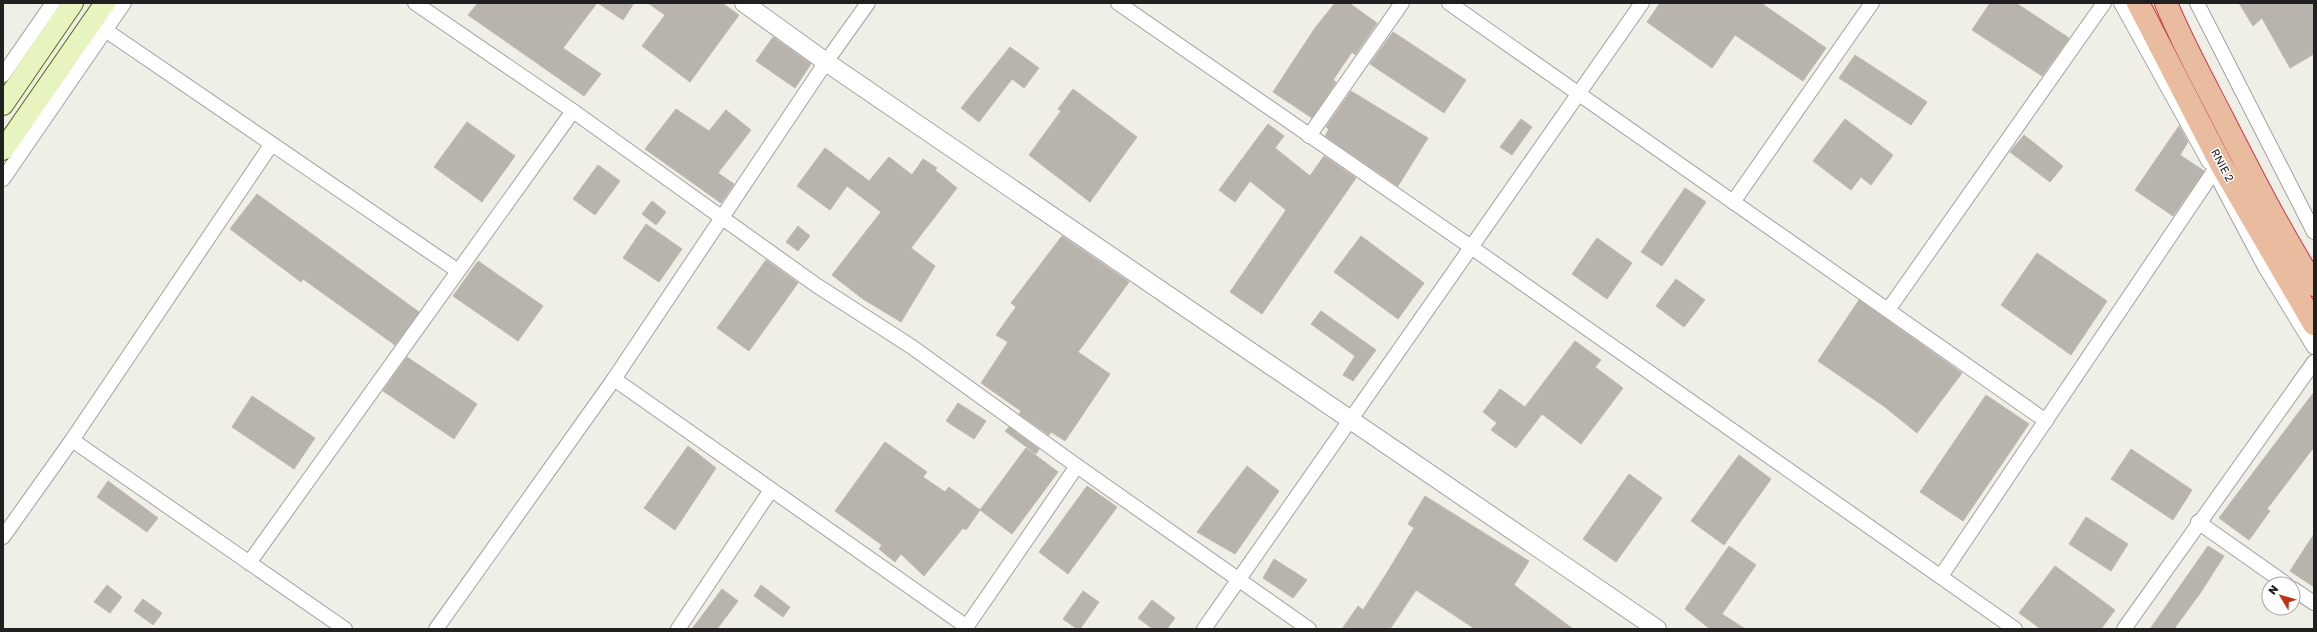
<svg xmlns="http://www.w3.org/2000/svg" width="2317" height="632" font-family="'Golos Text',sans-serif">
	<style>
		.building { fill: #b8b4ad; stroke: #c0b8ab }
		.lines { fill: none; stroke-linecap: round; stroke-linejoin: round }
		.minor-casing { stroke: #a1a1a1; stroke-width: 16 }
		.tertiary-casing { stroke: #a1a1a1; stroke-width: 20 }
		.secondary-casing { stroke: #516e10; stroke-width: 22 }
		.trunk-casing { stroke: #ca374d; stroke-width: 24 }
		.minor { stroke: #fff; stroke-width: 14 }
		.tertiary { stroke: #fff; stroke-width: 18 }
		.secondary { stroke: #e7f4c0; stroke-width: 20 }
		.trunk { stroke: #e9bc9f; stroke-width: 22 }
		.labels { text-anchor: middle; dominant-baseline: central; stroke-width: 3; stroke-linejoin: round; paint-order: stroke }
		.street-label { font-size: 11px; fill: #202020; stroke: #fff }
	</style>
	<rect width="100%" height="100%" fill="#efeee7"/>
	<!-- building -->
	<g class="building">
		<path d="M 478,3 L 597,3 L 563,48 L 601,74 L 584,96 L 468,15 Z"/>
		<path d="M 598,3 L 634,3 L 623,20 Z"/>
		<path d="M 648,3 L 722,3 L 739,15 L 690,82 L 642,46 L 665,15 Z"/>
		<path d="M 1335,3 L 1349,3 L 1377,23 L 1355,55 L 1352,52 L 1333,80 L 1336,82 L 1312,118 L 1273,92 L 1315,28 Z"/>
		<path d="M 1660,3 L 1761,3 L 1826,48 L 1803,81 L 1735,35 L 1712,68 L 1647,22 Z"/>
		<path d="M 1990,3 L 2016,3 L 2069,38 L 2042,76 L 1972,30 Z"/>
		<path d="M 2239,3 L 2314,3 L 2314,54 L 2290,68 L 2262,18 L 2253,26 Z"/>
		<path d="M 1393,32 L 1466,80 L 1444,113 L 1370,64 Z"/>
		<path d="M 773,37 L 811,64 L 795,88 L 756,61 Z"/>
		<path d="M 1010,47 L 1039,68 L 1024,88 L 1012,79 L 979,122 L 961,108 Z"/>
		<path d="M 1855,55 L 1927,102 L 1911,125 L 1839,78 Z"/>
		<path d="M 1073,89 L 1137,137 L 1090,202 L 1029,155 L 1061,111 L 1058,109 Z"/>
		<path d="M 1351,91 L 1428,138 L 1398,186 L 1325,136 L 1329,129 L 1326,127 Z"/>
		<path d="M 676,109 L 709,131 L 726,110 L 751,130 L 718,173 L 734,184 L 721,203 L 645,149 Z"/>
		<path d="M 1521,119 L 1532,127 L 1512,155 L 1500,147 Z"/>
		<path d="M 1845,119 L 1893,155 L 1871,185 L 1861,177 L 1851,190 L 1813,161 Z"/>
		<path d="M 467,122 L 515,156 L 482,202 L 434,167 Z"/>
		<path d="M 1268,124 L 1284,136 L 1275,148 L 1310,176 L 1324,156 L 1356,178 L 1262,314 L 1230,292 L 1286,210 L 1250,181 L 1235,202 L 1219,190 Z"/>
		<path d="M 2179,126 L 2188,142 L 2180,155 L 2204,171 L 2173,216 L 2135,190 Z"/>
		<path d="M 2024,135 L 2063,166 L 2050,182 L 2010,152 Z"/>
		<path d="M 825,148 L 869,181 L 889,157 L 912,175 L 923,159 L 937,168 L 935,170 L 957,188 L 911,248 L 935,266 L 901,322 L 863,299 L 832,275 L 881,212 L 847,186 L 830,210 L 797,186 Z"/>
		<path d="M 598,165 L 620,181 L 595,215 L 573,199 Z"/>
		<path d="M 1685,188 L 1706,202 L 1662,266 L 1641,252 Z"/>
		<path d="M 257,194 L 419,312 L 395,345 L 303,279 L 301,282 L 230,229 Z"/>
		<path d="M 652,201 L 666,212 L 656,225 L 642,214 Z"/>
		<path d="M 646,224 L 682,249 L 659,282 L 623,258 Z"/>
		<path d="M 798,226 L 810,236 L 798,251 L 786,242 Z"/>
		<path d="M 1062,236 L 1129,282 L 1078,352 L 1110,374 L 1065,441 L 1051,432 L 1049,435 L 1019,414 L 1021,411 L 981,383 L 1008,342 L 996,335 L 1016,307 L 1011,303 Z"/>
		<path d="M 1361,236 L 1424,283 L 1398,319 L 1334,272 Z"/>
		<path d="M 1597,238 L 1632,263 L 1607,299 L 1572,274 Z"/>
		<path d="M 2037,253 L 2107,301 L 2071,355 L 2001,305 Z"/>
		<path d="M 766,260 L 798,283 L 749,351 L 717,328 Z"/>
		<path d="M 478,261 L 543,306 L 518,341 L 453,296 Z"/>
		<path d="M 1676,279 L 1705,300 L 1684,327 L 1656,306 Z"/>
		<path d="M 1859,300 L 1962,373 L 1917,433 L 1885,407 L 1818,361 Z"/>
		<path d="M 1321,311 L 1376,350 L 1353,381 L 1343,375 L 1355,356 L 1311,324 Z"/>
		<path d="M 1575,341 L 1601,360 L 1595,367 L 1623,388 L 1581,444 L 1542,414 L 1516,448 L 1491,430 L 1497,423 L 1483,412 L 1500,389 L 1525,407 Z"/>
		<path d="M 407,357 L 477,404 L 454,439 L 383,391 Z"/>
		<path d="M 2314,392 L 2314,447 L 2267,509 L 2270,511 L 2249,540 L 2219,518 Z"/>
		<path d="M 1986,395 L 2029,424 L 1963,521 L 1920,492 Z"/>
		<path d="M 252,396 L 315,438 L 294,469 L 232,427 Z"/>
		<path d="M 958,403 L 986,421 L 974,439 L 946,421 Z"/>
		<path d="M 1009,427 L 1039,449 L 1036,454 L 1005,431 Z"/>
		<path d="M 885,442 L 927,472 L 923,477 L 945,492 L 949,487 L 980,510 L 966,530 L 963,528 L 924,576 L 901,554 L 895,562 L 879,549 L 882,545 L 835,511 Z"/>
		<path d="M 688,446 L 716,468 L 675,530 L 644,508 Z"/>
		<path d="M 1026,448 L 1058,472 L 1012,534 L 980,510 Z"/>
		<path d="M 2131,449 L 2192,490 L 2173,520 L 2111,479 Z"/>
		<path d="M 1739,455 L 1771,479 L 1724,545 L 1691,521 Z"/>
		<path d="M 1247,466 L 1279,491 L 1235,554 L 1197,532 Z"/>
		<path d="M 1629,474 L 1662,498 L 1616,562 L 1583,539 Z"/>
		<path d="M 108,481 L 158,518 L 147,532 L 97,497 Z"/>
		<path d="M 1087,486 L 1117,507 L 1068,574 L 1039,552 Z"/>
		<path d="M 1425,496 L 1529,561 L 1514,585 L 1573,629 L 1475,629 L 1416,590 L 1390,629 L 1342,629 L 1358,606 L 1363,610 L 1388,571 L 1414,528 L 1408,524 Z"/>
		<path d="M 2086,517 L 2128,544 L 2111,571 L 2069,544 Z"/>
		<path d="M 2314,534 L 2314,587 L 2290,571 Z"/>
		<path d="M 1729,546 L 1756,565 L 1722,614 L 1745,629 L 1710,629 L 1685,609 Z"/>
		<path d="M 2208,546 L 2224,556 L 2201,592 L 2174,629 L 2150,629 Z"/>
		<path d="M 1274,559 L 1307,580 L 1293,598 L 1263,578 Z"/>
		<path d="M 2055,566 L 2115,610 L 2101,629 L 2041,629 L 2019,613 Z"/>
		<path d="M 107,585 L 122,597 L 110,613 L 94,602 Z"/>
		<path d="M 761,585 L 790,607 L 783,617 L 754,596 Z"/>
		<path d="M 722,589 L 738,601 L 717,629 L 692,629 Z"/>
		<path d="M 1083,591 L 1099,602 L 1080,629 L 1077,629 L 1063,619 Z"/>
		<path d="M 143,599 L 162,613 L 153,625 L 134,611 Z"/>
		<path d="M 1152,600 L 1175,618 L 1167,629 L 1153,629 L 1138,618 Z"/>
	</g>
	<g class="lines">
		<defs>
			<g id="minor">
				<path d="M 415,3 L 573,111 L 816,285 L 912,347 L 1077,466 L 1309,629"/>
				<path d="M 1118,3 L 1471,247 L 2015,629"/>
				<path d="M 1449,3 L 2046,421"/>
				<path d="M 2121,3 L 2209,162"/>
				<path d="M 2197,3 L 2314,232"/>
				<path d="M 92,21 L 458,271"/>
				<path d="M 3,75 L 53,3"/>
				<path d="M 1309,136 L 1402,3"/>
				<path d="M 3,179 L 124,3"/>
				<path d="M 2219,180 L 2265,267 L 2314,347"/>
				<path d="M 1733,202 L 1872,3"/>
				<path d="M 1888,310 L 2104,3"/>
				<path d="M 614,379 L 967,627"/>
				<path d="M 72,440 L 345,629"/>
				<path d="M 2198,522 L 2286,584"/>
				<path d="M 3,537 L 72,440 L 271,145"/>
				<path d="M 249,563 L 573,111"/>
				<path d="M 1941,576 L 2214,171 L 2222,166"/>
				<path d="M 2293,589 L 2314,603"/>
				<path d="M 436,629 L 614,379 L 826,62 L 868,3"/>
				<path d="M 678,629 L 771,490"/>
				<path d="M 965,629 L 1077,466"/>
				<path d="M 1204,629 L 1642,3"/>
				<path d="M 2124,629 L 2314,362"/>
			</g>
			<path id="tertiary" d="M 744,3 L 826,62 L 1657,629"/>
			<g id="secondary">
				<path d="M 3,105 L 73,3"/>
				<path d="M 3,150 L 105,3"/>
			</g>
			<g id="trunk">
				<path d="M 2138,3 L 2222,166 L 2314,324"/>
				<path d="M 2166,3 C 2182,42 2203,80 2222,117 C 2251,174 2280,231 2314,285"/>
			</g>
		</defs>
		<!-- minor casing -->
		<use href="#minor" class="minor-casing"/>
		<!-- tertiary casing -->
		<use href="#tertiary" class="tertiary-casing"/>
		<!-- secondary casing -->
		<use href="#secondary" class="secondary-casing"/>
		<!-- trunk casing -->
		<use href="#trunk" class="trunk-casing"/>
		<!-- minor -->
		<use href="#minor" class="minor"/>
		<!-- tertiary -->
		<use href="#tertiary" class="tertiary"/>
		<!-- secondary -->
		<use href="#secondary" class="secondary"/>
		<!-- trunk -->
		<use href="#trunk" class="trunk"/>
	</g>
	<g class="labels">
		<!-- street labels -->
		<g class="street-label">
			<text transform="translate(2223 165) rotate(62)">RNIE 2</text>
		</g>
	</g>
	<!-- border -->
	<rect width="2317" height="632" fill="none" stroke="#202020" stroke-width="8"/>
	<!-- north arrow -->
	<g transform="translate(2281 596) rotate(308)"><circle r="19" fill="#ffffff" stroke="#a6a6a6"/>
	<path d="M0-3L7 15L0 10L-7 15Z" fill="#bc3413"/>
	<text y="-6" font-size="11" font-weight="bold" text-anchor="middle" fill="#202020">N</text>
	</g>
</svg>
